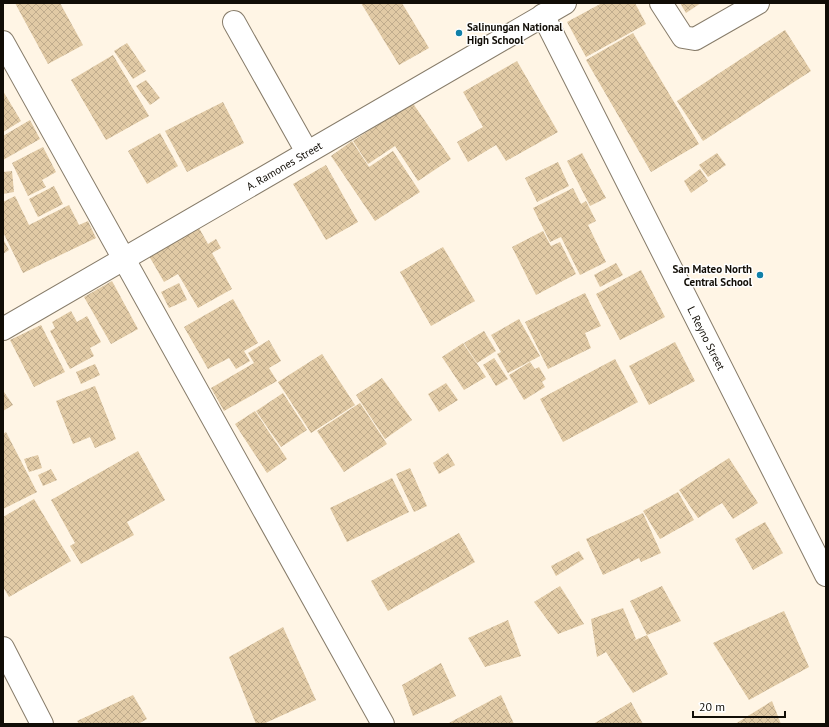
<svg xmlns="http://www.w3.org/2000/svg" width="829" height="727" font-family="'PT Sans',sans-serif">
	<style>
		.building { fill: url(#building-cross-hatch) }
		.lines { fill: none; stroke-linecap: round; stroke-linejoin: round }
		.minor-casing { stroke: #877c6a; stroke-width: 24 }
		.minor { stroke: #fff; stroke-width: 22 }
		.poi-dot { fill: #1080a8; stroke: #fff; stroke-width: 1.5 }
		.labels { text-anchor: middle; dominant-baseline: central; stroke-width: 3; stroke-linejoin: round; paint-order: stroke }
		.poi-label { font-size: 11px; font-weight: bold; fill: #110d06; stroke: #fff; text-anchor: start }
		.street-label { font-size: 11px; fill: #110d06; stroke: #fff }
	</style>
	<defs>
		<pattern id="building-cross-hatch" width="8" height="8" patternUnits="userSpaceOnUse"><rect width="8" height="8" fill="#e1caa5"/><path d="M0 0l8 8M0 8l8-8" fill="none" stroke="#c0ac8d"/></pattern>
	</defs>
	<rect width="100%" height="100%" fill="#fff5e5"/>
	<!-- building -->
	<g class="building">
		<path d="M 15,3 L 60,3 L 83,45 L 48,64 Z"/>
		<path d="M 361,3 L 402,3 L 429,48 L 399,65 Z"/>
		<path d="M 602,3 L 635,3 L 646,24 L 586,57 L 567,22 Z"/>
		<path d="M 680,3 L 701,3 L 686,13 Z"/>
		<path d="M 785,30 L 811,71 L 703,141 L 677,101 Z"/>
		<path d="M 633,33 L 699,144 L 651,172 L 586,60 Z"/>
		<path d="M 127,43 L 146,71 L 133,79 L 114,51 Z"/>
		<path d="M 113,55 L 149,116 L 106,140 L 71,80 Z"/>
		<path d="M 517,61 L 558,132 L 506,161 L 496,145 L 468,162 L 457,142 L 483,127 L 463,92 Z"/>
		<path d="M 146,80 L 160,98 L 150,105 L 136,86 Z"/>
		<path d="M 3,91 L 21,121 L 3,132 Z"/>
		<path d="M 223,102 L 244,143 L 187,172 L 165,131 Z"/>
		<path d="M 412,102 L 451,159 L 418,181 L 395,146 L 368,164 L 353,141 Z"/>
		<path d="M 30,120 L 40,139 L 3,160 L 3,136 Z"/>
		<path d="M 160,133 L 178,166 L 147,184 L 128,151 Z"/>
		<path d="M 352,141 L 369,167 L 393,151 L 420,192 L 375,221 L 331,156 Z"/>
		<path d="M 43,147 L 56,172 L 42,180 L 46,187 L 28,196 L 12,163 Z"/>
		<path d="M 582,153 L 606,198 L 590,206 L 567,161 Z"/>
		<path d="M 717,153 L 726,165 L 708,177 L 699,165 Z"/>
		<path d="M 558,162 L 569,186 L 537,202 L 525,178 Z"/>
		<path d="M 326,165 L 358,222 L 326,240 L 293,184 Z"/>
		<path d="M 700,169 L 708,181 L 691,193 L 684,181 Z"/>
		<path d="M 12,171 L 14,192 L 3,194 L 3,172 Z"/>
		<path d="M 54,186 L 63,204 L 38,217 L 29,199 Z"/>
		<path d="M 573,188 L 581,204 L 586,201 L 596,221 L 588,225 L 606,262 L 580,275 L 561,237 L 550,242 L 533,208 Z"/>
		<path d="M 15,196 L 29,225 L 69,205 L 79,225 L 88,221 L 96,238 L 23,273 L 3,232 L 3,202 Z"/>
		<path d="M 199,228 L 208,244 L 216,239 L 221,248 L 212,253 L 232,289 L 198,308 L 178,274 L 164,282 L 149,256 Z"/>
		<path d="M 543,231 L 551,246 L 560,242 L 576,274 L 536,295 L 512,247 Z"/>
		<path d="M 3,239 L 9,250 L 3,254 Z"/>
		<path d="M 443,247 L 475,301 L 431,326 L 400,272 Z"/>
		<path d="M 616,263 L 623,275 L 600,287 L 594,275 Z"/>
		<path d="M 641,270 L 665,317 L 620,340 L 596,294 Z"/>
		<path d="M 112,281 L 138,329 L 111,344 L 84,297 Z"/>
		<path d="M 179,283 L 187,300 L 169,308 L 161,292 Z"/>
		<path d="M 585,293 L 601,326 L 585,333 L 591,348 L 548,369 L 525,322 Z"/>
		<path d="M 233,299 L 258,343 L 244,351 L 250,361 L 236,369 L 229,358 L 208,369 L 184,327 Z"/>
		<path d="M 71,311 L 77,322 L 87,316 L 101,342 L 90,348 L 94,356 L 70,369 L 50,331 L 55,328 L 52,322 Z"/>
		<path d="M 519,319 L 540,356 L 508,373 L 497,354 L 501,352 L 491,335 Z"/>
		<path d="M 41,325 L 65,372 L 34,387 L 10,340 Z"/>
		<path d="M 484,331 L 496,351 L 477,363 L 464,343 Z"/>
		<path d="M 269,340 L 281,361 L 269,368 L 277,381 L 224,411 L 211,388 L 254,363 L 248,353 Z"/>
		<path d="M 675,342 L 695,381 L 649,405 L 629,366 Z"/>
		<path d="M 463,343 L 486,377 L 464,390 L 442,357 Z"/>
		<path d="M 322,354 L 355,405 L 311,433 L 278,382 Z"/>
		<path d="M 494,358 L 508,379 L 496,386 L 483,365 Z"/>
		<path d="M 615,359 L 638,402 L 563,442 L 540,399 Z"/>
		<path d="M 530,362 L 535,369 L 539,367 L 546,379 L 542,382 L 545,387 L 524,400 L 509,375 Z"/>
		<path d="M 95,364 L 100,375 L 81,384 L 76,372 Z"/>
		<path d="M 382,378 L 412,420 L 385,439 L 356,395 Z"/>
		<path d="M 446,383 L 458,400 L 439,412 L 428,394 Z"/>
		<path d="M 95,386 L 116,439 L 95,448 L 90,437 L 73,444 L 56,401 Z"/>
		<path d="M 4,392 L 13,405 L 3,411 L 3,393 Z"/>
		<path d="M 283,393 L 307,430 L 281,447 L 256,411 Z"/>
		<path d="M 360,403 L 387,444 L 344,472 L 317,431 Z"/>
		<path d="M 255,411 L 287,459 L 267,473 L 235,424 Z"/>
		<path d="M 6,432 L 37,492 L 3,509 L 3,434 Z"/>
		<path d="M 138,451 L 165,500 L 127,522 L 134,535 L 81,564 L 70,546 L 75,543 L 51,500 Z"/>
		<path d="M 448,453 L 455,465 L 439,474 L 433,463 Z"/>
		<path d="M 38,455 L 42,468 L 29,472 L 24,459 Z"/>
		<path d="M 729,458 L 758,503 L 733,519 L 722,503 L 698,518 L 679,490 Z"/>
		<path d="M 410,468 L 427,506 L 414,512 L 396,474 Z"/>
		<path d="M 51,469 L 57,480 L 43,486 L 38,475 Z"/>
		<path d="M 392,478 L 409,512 L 347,542 L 330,508 Z"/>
		<path d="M 678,492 L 694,520 L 660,539 L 643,511 Z"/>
		<path d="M 34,499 L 71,561 L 9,597 L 3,587 L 3,517 Z"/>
		<path d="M 643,513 L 661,553 L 641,562 L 639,558 L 603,575 L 586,539 Z"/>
		<path d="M 765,522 L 783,553 L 753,570 L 735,539 Z"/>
		<path d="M 459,533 L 475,562 L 388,611 L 371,581 Z"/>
		<path d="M 579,551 L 584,559 L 556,576 L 551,566 Z"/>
		<path d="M 560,586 L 584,624 L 558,634 L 534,602 Z"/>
		<path d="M 662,586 L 681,621 L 647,635 L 630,601 Z"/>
		<path d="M 623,608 L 636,639 L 633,641 L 647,635 L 668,674 L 633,693 L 606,652 L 597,657 L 591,619 Z"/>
		<path d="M 784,611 L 809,667 L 749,700 L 713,643 Z"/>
		<path d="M 508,620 L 521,656 L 485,667 L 468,638 Z"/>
		<path d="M 283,627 L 316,700 L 263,724 L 256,724 L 229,657 Z"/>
		<path d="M 441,663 L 456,696 L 413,716 L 402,685 Z"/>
		<path d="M 133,695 L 147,719 L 138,724 L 79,724 L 77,721 Z"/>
		<path d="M 501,695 L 514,724 L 447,724 Z"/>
		<path d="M 772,701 L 781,724 L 735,724 Z"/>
		<path d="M 631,702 L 643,724 L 593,724 Z"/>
	</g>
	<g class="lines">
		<defs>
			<g id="minor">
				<path d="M 661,3 L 683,37 L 695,39 L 758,3"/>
				<path id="s1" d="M 543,15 L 826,575"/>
				<path d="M 234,22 L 307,152"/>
				<path d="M 3,42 L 383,724"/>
				<path id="s2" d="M 3,329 L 565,3"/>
				<path d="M 3,648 L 42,724"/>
			</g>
		</defs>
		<!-- minor casing -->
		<use href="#minor" class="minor-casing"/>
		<!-- minor -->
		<use href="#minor" class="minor"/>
	</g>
	<!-- markers -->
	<g class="poi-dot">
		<circle cx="459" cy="33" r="4"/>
		<circle cx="760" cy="275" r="4"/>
	</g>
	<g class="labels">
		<!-- poi labels -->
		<g class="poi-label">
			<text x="467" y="27">Salinungan National<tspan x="467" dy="13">High School</tspan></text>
			<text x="752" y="269" text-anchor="end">San Mateo North<tspan x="752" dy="13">Central School</tspan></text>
		</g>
		<!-- street labels -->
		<g class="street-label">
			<text stroke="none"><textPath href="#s2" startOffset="325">A. Ramones Street</textPath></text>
			<text stroke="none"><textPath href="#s1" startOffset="362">L. Reyno Street</textPath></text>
		</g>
	</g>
	<!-- border -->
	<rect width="829" height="727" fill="none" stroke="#110d06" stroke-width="8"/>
	<!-- scale -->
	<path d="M693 711v6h92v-6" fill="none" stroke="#110d06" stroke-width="2"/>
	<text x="699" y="711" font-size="12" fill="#110d06" stroke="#ffffff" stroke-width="3" paint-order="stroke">20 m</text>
</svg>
